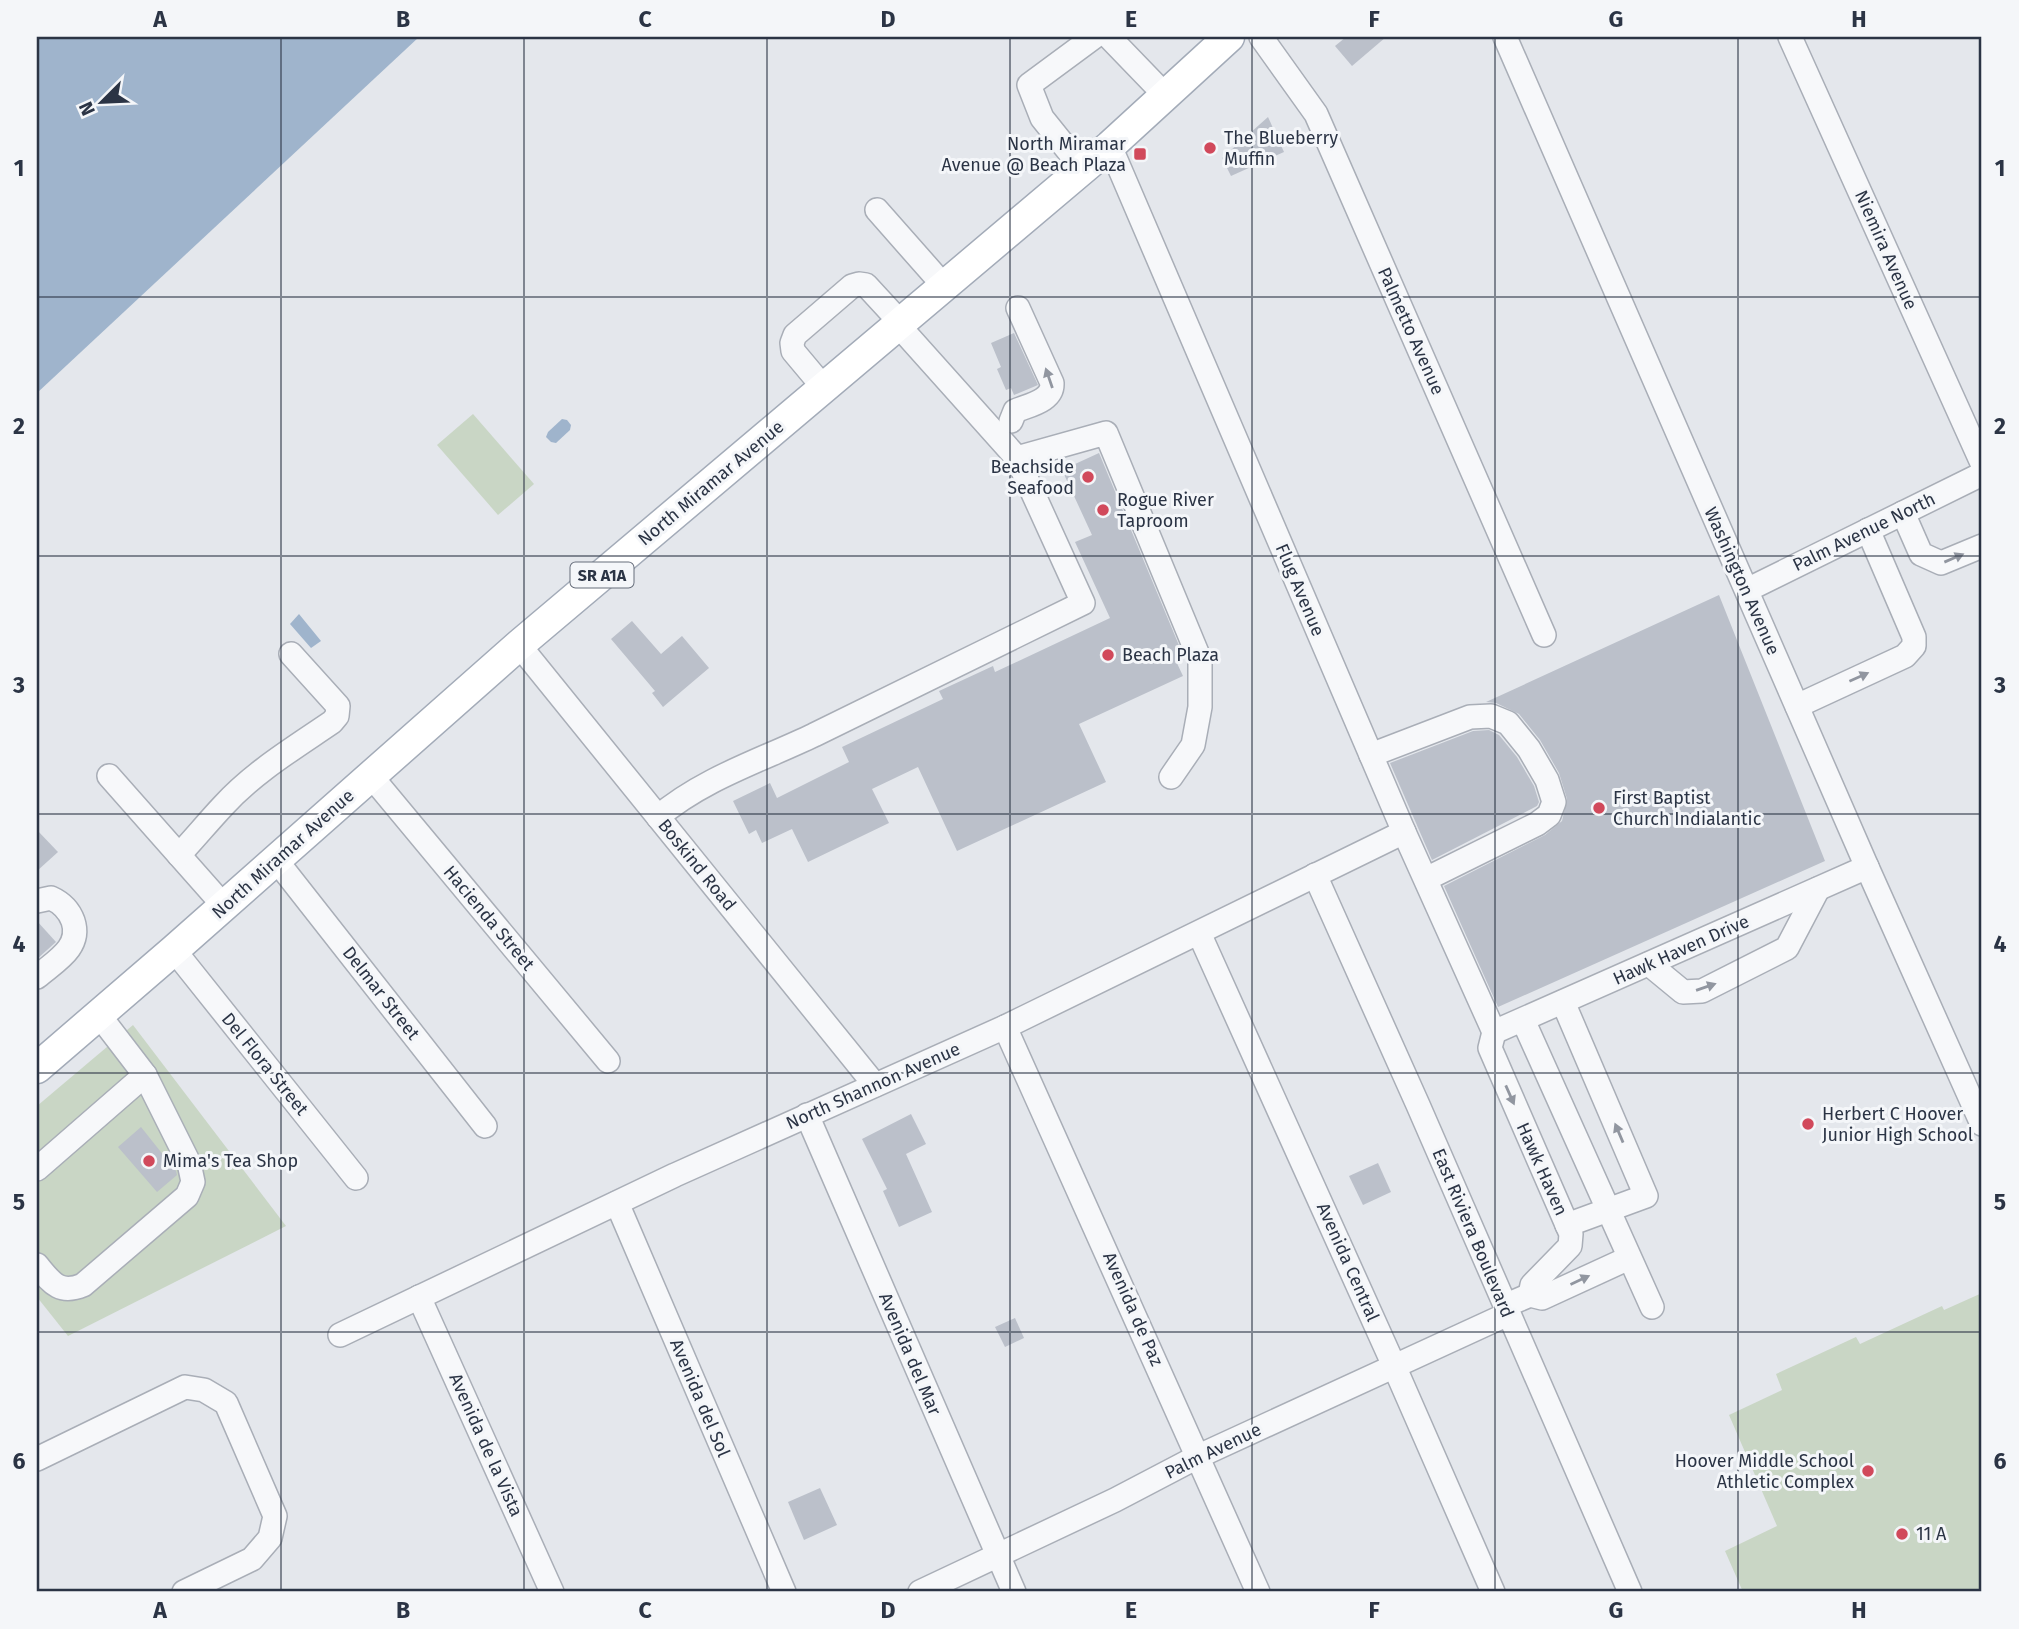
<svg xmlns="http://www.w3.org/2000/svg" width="2019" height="1629" font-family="'Fira Sans',sans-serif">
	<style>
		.green { fill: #c9d6c5 }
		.water { fill: #9fb4cc }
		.building { fill: #bbc0ca }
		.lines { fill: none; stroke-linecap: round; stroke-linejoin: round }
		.minor-casing { stroke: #a9aeb7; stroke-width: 26 }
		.major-casing { stroke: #a3abb8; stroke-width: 33 }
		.minor { stroke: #f7f8fa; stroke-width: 23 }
		.major { stroke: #fff; stroke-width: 30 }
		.oneway { fill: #9196a0 }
		.grid { fill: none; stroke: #2b3445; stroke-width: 2; stroke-opacity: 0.55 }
		.poi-dot { fill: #d1495b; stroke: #f4f6f9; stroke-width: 2.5 }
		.labels { text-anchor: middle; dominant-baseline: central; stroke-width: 6; stroke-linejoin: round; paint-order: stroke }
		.shield { fill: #f4f6f9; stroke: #676e7b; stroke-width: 2 }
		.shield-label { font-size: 16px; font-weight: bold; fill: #2b3445 }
		.poi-label { font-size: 18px; fill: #2b3445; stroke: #f4f6f9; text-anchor: start }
		.street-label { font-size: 18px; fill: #2b3445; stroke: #f4f6f9 }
		.neatline { fill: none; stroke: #2b3445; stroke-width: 2.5 }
		.grid-label { font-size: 23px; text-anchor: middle; font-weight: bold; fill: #2b3445 }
	</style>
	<rect width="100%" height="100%" fill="#e4e7ec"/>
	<!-- green -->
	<g class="green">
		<path d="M 473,414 L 534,484 L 498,515 L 437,445 Z"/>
		<path d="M 133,1025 L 286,1226 L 68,1336 L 37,1297 L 37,1106 Z"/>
		<path d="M 1982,1293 L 1982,1592 L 1743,1592 L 1725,1551 L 1777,1526 L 1729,1415 L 1782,1390 L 1776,1374 L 1856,1337 L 1860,1344 L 1942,1306 L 1944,1310 Z"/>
	</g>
	<!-- water -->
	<g class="water">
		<path d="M 37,37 L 419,37 L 37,393 Z"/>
		<path d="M 562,419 L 567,420 L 571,425 L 570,430 L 556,443 L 551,442 L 546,437 L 548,432 Z"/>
		<path d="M 299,614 L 321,641 L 311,648 L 290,624 Z"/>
	</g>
	<!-- building -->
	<g class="building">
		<path d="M 1346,37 L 1386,37 L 1352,66 L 1335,46 Z"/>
		<path d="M 1268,117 L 1284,152 L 1231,176 L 1222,158 Z"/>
		<path d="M 1014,333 L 1038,385 L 1014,395 L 1011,388 L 1006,390 L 997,369 L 1001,367 L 991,343 Z"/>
		<path d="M 1099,453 L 1183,655 L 1175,659 L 1183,676 L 1079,724 L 1106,782 L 957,851 L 918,767 L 872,789 L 889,823 L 808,862 L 792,829 L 762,843 L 756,830 L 749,834 L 733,801 L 770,783 L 777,798 L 849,762 L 842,747 L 943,699 L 939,691 L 993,666 L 995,672 L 1110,618 L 1075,542 L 1092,535 L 1062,470 Z"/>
		<path d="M 1719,595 L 1825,861 L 1498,1007 L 1444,886 L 1545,835 L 1562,821 L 1567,799 L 1559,773 L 1540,740 L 1519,714 L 1496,703 L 1486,702 Z"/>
		<path d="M 632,621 L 661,654 L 682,636 L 709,668 L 663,707 L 652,693 L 655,691 L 611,639 Z"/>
		<path d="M 1489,730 L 1499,735 L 1517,757 L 1534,786 L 1539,802 L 1537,806 L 1432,860 L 1390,763 L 1473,731 Z"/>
		<path d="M 37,830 L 58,852 L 37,871 Z"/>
		<path d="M 37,921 L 56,942 L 37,959 Z"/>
		<path d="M 911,1114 L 926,1144 L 906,1154 L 932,1212 L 899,1227 L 883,1191 L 887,1189 L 862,1139 Z"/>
		<path d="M 141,1127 L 176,1171 L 177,1175 L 157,1192 L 118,1147 Z"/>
		<path d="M 1378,1163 L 1391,1192 L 1363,1205 L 1349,1176 Z"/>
		<path d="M 1015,1318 L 1024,1338 L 1005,1347 L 995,1327 Z"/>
		<path d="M 820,1488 L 837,1525 L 804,1540 L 788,1502 Z"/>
	</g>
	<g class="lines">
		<defs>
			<g id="minor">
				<path d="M 1109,37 L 1165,95"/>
				<path d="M 1261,37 L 1316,114 L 1544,635"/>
				<path d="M 1505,37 L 1867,867 L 1982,1124"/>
				<path d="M 1790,37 L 1982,463"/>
				<path d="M 1110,146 L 1404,832 L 1494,1032"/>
				<path d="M 1083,169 L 1042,118 L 1029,85 L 1094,37"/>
				<path d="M 877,210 L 944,286"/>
				<path d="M 824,388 L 793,351 L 792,343 L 795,335 L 852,286 L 859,284 L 866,285 L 901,323"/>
				<path d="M 1011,421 L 1015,411 C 1029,405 1053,401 1052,383 L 1018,308"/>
				<path d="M 1017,458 L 1106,433 L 1200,660 L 1200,707 L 1193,745 L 1171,777"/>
				<path d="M 1903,513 L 1921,554 L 1941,563 L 1982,546"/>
				<path d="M 1747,590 L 1982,474"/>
				<path d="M 519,645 L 875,1085"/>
				<path d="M 1797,706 L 1905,656 L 1914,646 L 1914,637 L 1868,530"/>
				<path d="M 1371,755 L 1470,717 L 1491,716 L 1508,723 L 1529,749 L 1547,780 L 1554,802 L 1549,815 L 1537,824 L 1426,879"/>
				<path d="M 109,776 L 224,906"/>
				<path d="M 371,776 L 608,1061"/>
				<path d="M 658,817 C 702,779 762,760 814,735 C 904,691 994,647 1083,603 L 1017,458 L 898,325"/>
				<path d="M 179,855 C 194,839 208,822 223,806 C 254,772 294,748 332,722 L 337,716 L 338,706 L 291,654"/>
				<path d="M 276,860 L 485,1126"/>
				<path d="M 1315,875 L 1418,1105 L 1630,1592"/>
				<path d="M 37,901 L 51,898 C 62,903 69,910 73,921 C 82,948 54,962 37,977"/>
				<path d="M 1199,933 L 1395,1368 L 1493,1592"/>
				<path d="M 174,950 L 356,1178"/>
				<path d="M 1649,964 L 1683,992 L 1702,991 L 1787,948 L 1818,889"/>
				<path d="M 1563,1002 L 1646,1196 L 1567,1225"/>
				<path d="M 1523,1020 L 1652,1307"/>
				<path d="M 1005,1027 L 1258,1592"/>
				<path d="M 1494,1032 L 1867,867"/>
				<path d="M 1494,1032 L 1490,1048 L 1571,1234 L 1570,1246 L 1532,1285 L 1530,1295"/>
				<path d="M 807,1115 L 1014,1592"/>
				<path d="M 37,1169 L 145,1075"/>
				<path d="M 617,1203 L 784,1592"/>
				<path d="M 37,1265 C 51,1282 59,1295 83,1285 L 187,1196 L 193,1182 L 189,1163 L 145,1075 L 99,1015"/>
				<path d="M 419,1297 L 552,1592"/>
				<path d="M 1516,1301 L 1530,1295 L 1542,1298 L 1629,1258"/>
				<path d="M 340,1335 L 675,1175 L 1005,1027 L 1404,832"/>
				<path d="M 37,1459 L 185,1387 L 204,1390 L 226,1403 L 275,1516 L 270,1538 L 252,1559 L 184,1592"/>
				<path d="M 920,1592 L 1115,1500 L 1199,1456 L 1508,1314"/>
			</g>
			<path id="major" d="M 37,1068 L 174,950 L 519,645 L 1110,146 L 1229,37"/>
		</defs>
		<!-- minor casing -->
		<use href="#minor" class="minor-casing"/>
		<!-- major casing -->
		<use href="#major" class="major-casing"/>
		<!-- minor -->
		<use href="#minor" class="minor"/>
		<!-- major -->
		<use href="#major" class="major"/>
	</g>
	<!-- one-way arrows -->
	<defs><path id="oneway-solid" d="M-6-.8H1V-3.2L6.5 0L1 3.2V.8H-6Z" transform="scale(1.75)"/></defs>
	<g class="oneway">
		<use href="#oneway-solid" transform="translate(1049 378) rotate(-109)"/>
		<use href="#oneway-solid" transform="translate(1954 558) rotate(-23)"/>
		<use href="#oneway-solid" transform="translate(1859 677) rotate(-24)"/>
		<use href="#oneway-solid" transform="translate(1706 987) rotate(-19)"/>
		<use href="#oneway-solid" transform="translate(1510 1095) rotate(66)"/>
		<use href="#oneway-solid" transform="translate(1619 1133) rotate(-113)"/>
		<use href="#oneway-solid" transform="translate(1580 1280) rotate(-25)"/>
	</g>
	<!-- grid -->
	<path class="grid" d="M 281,37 L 281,1592M 524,37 L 524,1592M 767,37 L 767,1592M 1010,37 L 1010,1592M 1252,37 L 1252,1592M 1495,37 L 1495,1592M 1738,37 L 1738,1592M 37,297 L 1982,297M 37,556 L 1982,556M 37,814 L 1982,814M 37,1073 L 1982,1073M 37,1332 L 1982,1332"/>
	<!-- markers -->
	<g class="poi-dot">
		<circle cx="1210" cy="148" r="7"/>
		<rect x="1133" y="147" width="14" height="14" rx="3.5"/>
		<circle cx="1088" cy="477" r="7"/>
		<circle cx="1103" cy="510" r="7"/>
		<circle cx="1108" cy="655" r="7"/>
		<circle cx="1599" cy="808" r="7"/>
		<circle cx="1808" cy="1124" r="7"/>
		<circle cx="149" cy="1161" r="7"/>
		<circle cx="1868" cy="1471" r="7"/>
		<circle cx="1902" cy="1534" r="7"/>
	</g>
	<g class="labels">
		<!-- shield labels -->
		<rect class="shield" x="570.5" y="562.5" width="63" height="25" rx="5"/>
		<g class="shield-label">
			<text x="602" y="575">SR A1A</text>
		</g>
		<!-- poi labels -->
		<g class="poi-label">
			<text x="1224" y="138">The Blueberry<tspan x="1224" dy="21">Muffin</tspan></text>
			<text x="1126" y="144" text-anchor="end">North Miramar<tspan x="1126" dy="21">Avenue @ Beach Plaza</tspan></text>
			<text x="1074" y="467" text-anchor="end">Beachside<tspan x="1074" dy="21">Seafood</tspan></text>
			<text x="1117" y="500">Rogue River<tspan x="1117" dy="21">Taproom</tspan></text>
			<text x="1122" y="655">Beach Plaza</text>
			<text x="1613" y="798">First Baptist<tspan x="1613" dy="21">Church Indialantic</tspan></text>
			<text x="1822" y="1114">Herbert C Hoover<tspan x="1822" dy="21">Junior High School</tspan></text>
			<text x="163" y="1161">Mima's Tea Shop</text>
			<text x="1854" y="1461" text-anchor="end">Hoover Middle School<tspan x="1854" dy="21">Athletic Complex</tspan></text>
			<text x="1916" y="1534">11 A</text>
		</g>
		<!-- street labels -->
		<g class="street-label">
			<text transform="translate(1886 250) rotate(66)">Niemira Avenue</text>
			<text transform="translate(1411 331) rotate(66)">Palmetto Avenue</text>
			<text transform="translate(711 483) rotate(-40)">North Miramar Avenue</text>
			<text transform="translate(1864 532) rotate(-26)">Palm Avenue North</text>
			<text transform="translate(1742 581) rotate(66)">Washington Avenue</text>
			<text transform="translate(1300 590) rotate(67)">Flug Avenue</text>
			<text transform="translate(283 854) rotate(-42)">North Miramar Avenue</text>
			<text transform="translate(697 865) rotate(51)">Boskind Road</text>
			<text transform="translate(489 918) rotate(50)">Hacienda Street</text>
			<text transform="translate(1681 950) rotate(-24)">Hawk Haven Drive</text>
			<text transform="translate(381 993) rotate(52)">Delmar Street</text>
			<text transform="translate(265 1064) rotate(51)">Del Flora Street</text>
			<text transform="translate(873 1086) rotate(-24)">North Shannon Avenue</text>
			<text transform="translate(1542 1169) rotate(66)">Hawk Haven</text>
			<text transform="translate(1473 1233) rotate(67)">East Riviera Boulevard</text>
			<text transform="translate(1348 1262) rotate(66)">Avenida Central</text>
			<text transform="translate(1133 1309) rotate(66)">Avenida de Paz</text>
			<text transform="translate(910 1354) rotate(67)">Avenida del Mar</text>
			<text transform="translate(700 1398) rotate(67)">Avenida del Sol</text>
			<text transform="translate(486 1445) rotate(66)">Avenida de la Vista</text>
			<text transform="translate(1213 1451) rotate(-26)">Palm Avenue</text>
		</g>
	</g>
	<!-- border -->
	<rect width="2019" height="1629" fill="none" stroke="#f4f6f9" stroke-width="77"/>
	<!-- north arrow -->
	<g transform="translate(102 102) rotate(246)" stroke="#f4f6f9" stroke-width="5" paint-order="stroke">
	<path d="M0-5L12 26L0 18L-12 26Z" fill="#2b3445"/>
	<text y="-10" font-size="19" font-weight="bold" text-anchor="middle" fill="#2b3445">N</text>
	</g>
	<rect x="38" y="38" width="1942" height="1552" class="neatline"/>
	<g class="grid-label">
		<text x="160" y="27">A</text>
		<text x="403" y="27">B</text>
		<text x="645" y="27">C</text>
		<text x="888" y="27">D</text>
		<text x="1131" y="27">E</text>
		<text x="1374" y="27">F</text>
		<text x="1616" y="27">G</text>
		<text x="1859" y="27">H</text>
		<text x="19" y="176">1</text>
		<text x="2000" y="176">1</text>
		<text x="19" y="434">2</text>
		<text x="2000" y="434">2</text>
		<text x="19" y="693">3</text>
		<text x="2000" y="693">3</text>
		<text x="19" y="952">4</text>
		<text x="2000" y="952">4</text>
		<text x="19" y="1210">5</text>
		<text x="2000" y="1210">5</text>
		<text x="19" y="1469">6</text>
		<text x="2000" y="1469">6</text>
		<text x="160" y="1618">A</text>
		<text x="403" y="1618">B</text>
		<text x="645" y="1618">C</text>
		<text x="888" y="1618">D</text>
		<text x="1131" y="1618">E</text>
		<text x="1374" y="1618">F</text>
		<text x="1616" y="1618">G</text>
		<text x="1859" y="1618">H</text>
	</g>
</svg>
